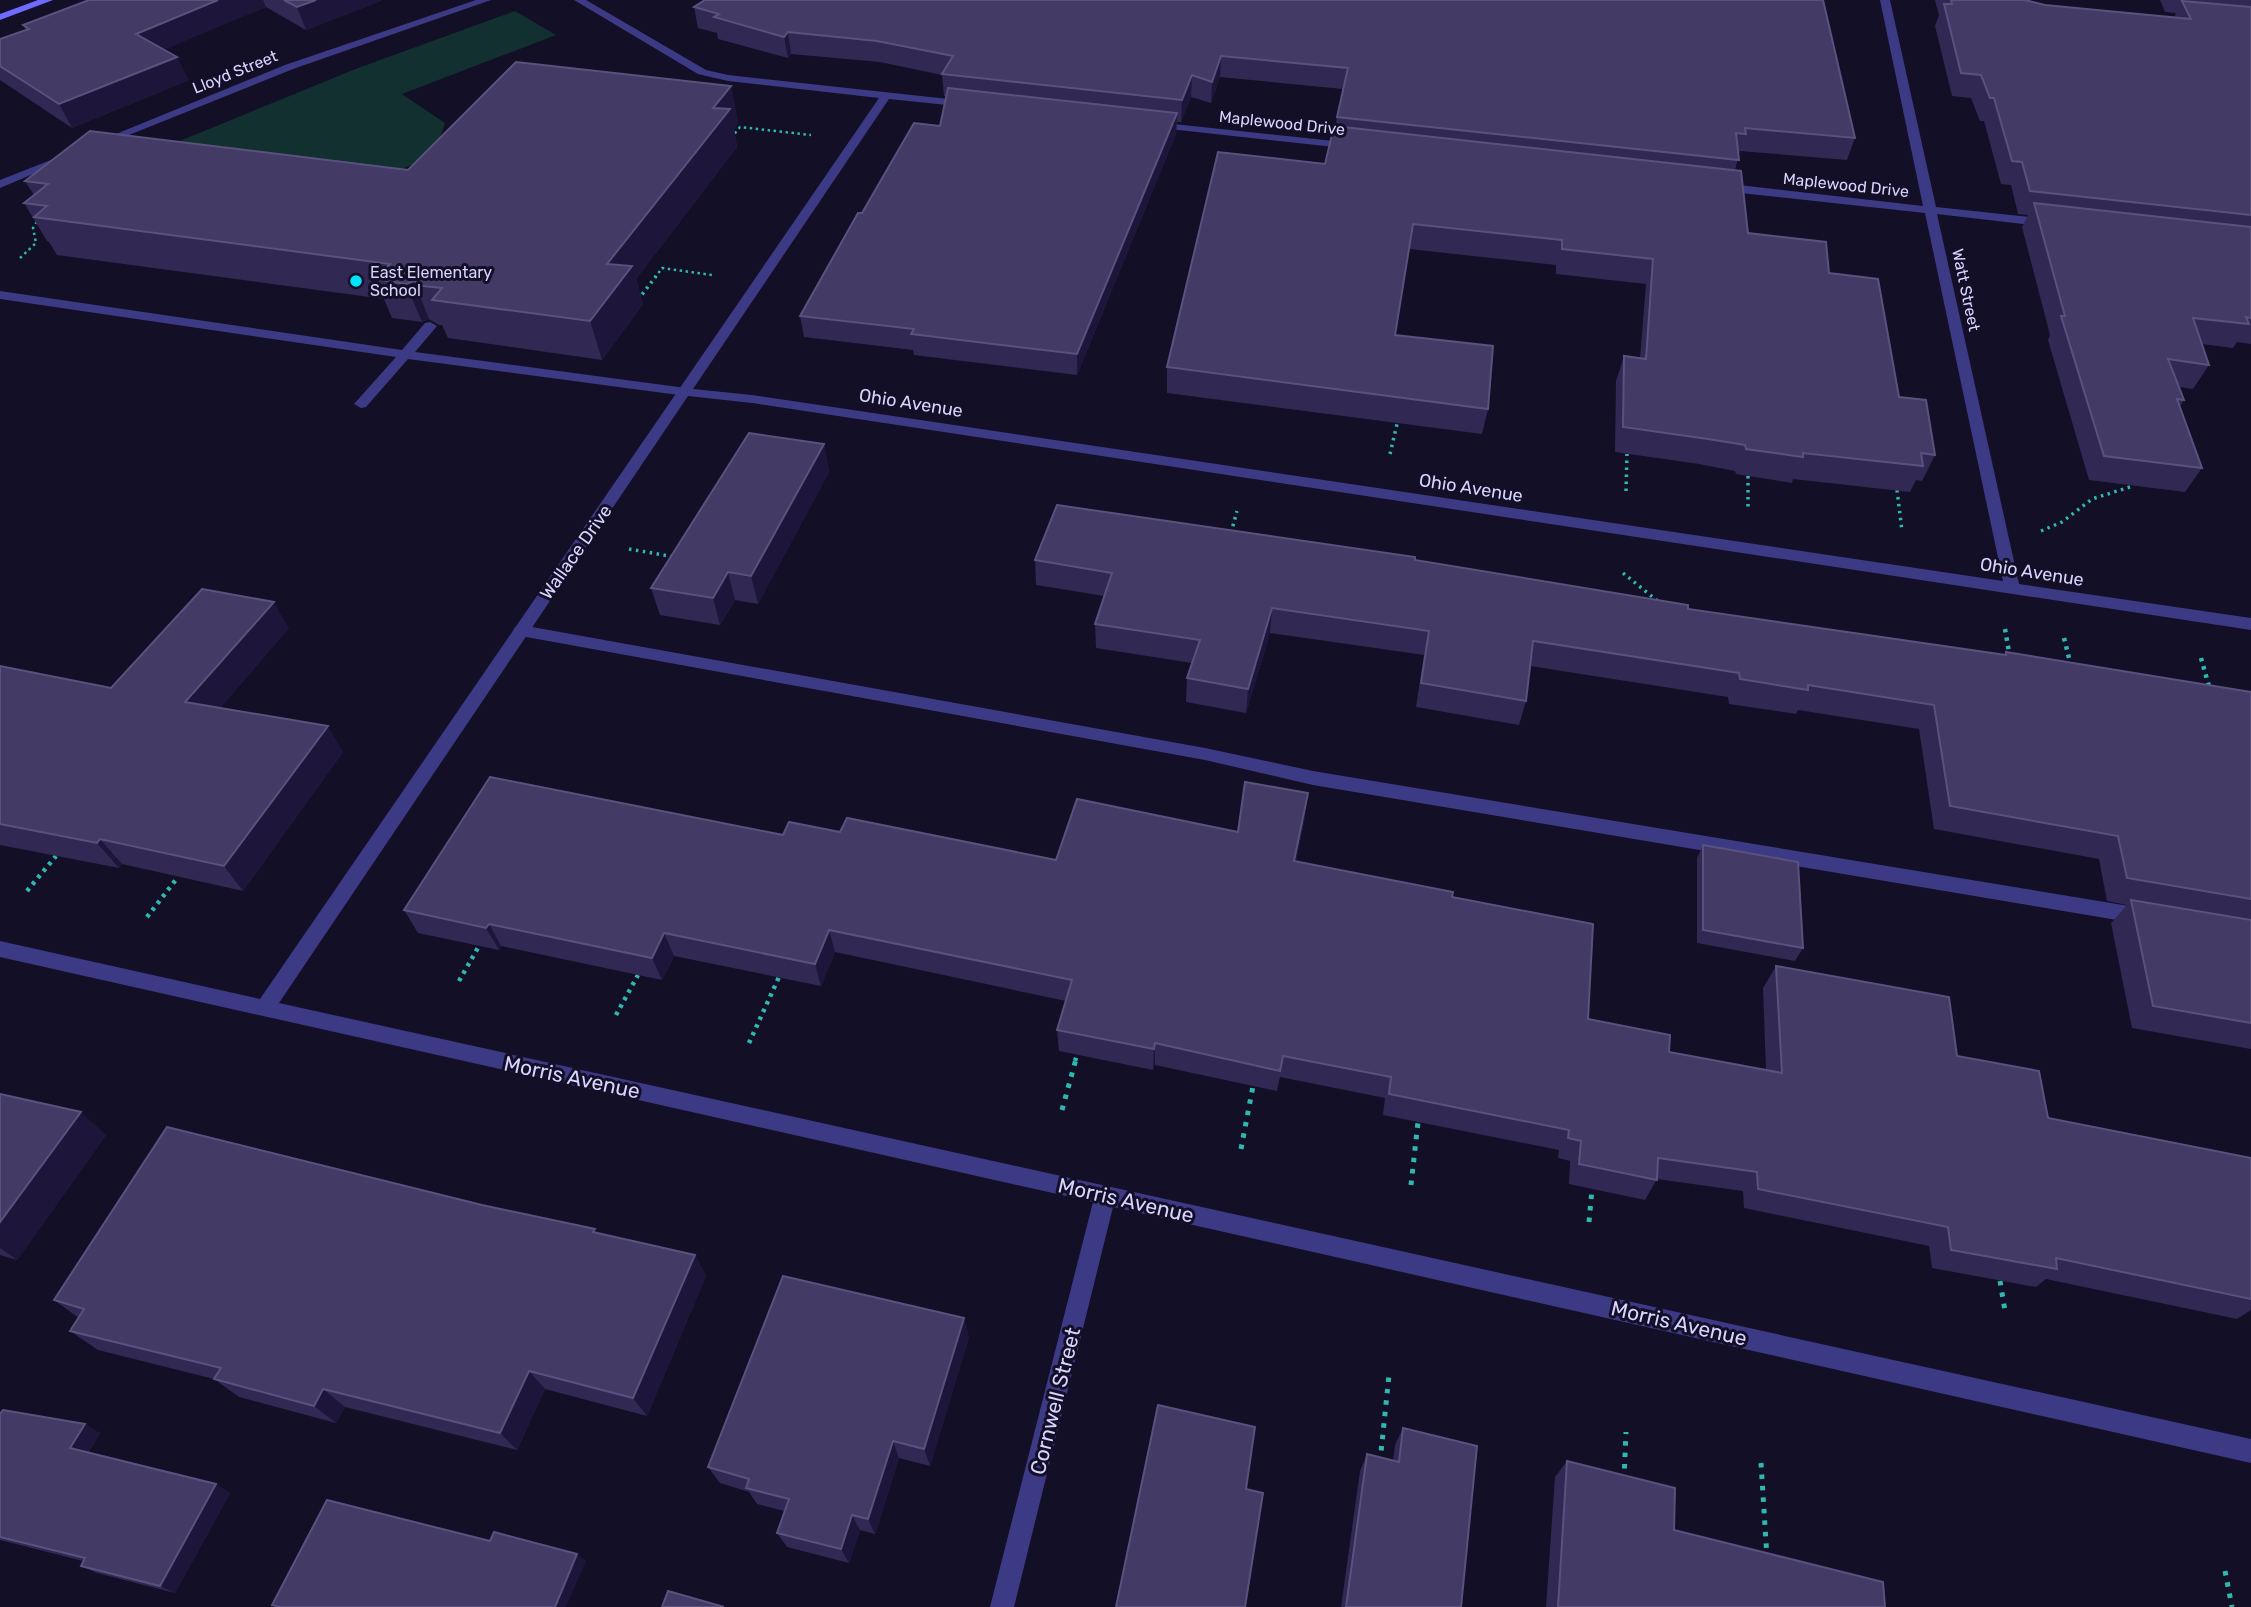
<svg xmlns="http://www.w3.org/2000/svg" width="2251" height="1607" font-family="Rubik,sans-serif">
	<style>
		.green { fill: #12302f }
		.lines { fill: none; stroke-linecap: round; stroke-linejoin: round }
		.path-far3 { stroke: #2fb8b0; stroke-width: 2.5; stroke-dasharray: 2.5 3.5; stroke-linecap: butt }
		.path-far2 { stroke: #2fb8b0; stroke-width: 3.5; stroke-dasharray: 2.5 4.5; stroke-linecap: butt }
		.path-far1 { stroke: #2fb8b0; stroke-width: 4.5; stroke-dasharray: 3.5 5; stroke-linecap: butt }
		.path { stroke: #2fb8b0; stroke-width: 5; stroke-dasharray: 4.5 7; stroke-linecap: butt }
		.lane { fill: #3d3a85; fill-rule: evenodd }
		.street { fill: #3d3a85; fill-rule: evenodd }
		.secondary { fill: #6f6bff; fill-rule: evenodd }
		.wall { fill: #312854 }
		.shaded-wall { fill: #1d163a }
		.building { fill: #433a66; stroke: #5a527e; stroke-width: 2 }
		.poi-dot { fill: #00e5ff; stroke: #130f26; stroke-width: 2.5 }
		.labels { text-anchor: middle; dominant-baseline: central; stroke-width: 6; stroke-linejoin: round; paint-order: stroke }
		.far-street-label { font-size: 16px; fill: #d9d4ff; stroke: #130f26 }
		.far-poi-label { font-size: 16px; fill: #d9d4ff; stroke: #130f26; text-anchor: start }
		.street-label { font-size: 18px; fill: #d9d4ff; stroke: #130f26 }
		.near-street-label { font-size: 21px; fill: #d9d4ff; stroke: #130f26 }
	</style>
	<rect width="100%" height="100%" fill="#130f26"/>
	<!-- green -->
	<path class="green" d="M 515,11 L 556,35 L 402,94 L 445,123 C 433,161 428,158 392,173 L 175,143 L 358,68 Z"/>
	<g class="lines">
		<!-- path-far3 -->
		<g class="path-far3">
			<path d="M 731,138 L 740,127 L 811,135"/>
			<path d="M 20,258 L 36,243 L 33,228 L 38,220"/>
			<path d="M 655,278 L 662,268 L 712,275"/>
		</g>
		<!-- path-far2 -->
		<g class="path-far2">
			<path d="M 638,300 L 656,276"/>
			<path d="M 1390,454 L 1397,424"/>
			<path d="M 1748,476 L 1748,507"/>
			<path d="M 1897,490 L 1902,531"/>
			<path d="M 1626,491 L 1627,454"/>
			<path d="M 2041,531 L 2062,522 L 2092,499 L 2133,486"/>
			<path d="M 1231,533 L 1237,511"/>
			<path d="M 629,549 L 675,557"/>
			<path d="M 1623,573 L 1660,603"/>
		</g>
		<!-- path-far1 -->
		<g class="path-far1">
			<path d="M 2005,629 L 2010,658"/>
			<path d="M 2064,638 L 2071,666"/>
			<path d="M 2201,658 L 2210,690"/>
			<path d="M 27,891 L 56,856"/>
			<path d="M 147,917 L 178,877"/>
			<path d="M 459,981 L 479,946"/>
			<path d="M 616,1015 L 638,975"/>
			<path d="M 749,1043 L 779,977"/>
			<path d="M 1075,1061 L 1077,1055"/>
		</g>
		<!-- path -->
		<g class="path">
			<path d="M 1062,1110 L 1076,1059"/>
			<path d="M 1241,1149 L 1253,1086"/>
			<path d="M 1411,1185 L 1418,1122"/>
			<path d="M 1589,1222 L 1592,1189"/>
			<path d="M 2000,1281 L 2005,1311"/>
			<path d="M 1380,1462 L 1389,1375"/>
			<path d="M 1761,1463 L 1767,1558"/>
			<path d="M 1624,1480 L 1626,1432"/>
			<path d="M 2225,1571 L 2232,1607"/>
		</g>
		<!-- lane -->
		<g class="lane">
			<path d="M 0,291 L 402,350 L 425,323 L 430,322 L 437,326 L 415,352 L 686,388 L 693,392 L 686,396 L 408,359 L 366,407 L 361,408 L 354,404 L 396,357 L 0,299 Z"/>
			<path d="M 521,625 L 1205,748 L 1313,771 L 2141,908 L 2148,911 L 2150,916 L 2148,921 L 2141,924 L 1313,785 L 1205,760 L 515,635 L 513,631 L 515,627 Z"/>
		</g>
		<!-- street -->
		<g class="street">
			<path d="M 476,0 L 491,0 L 293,69 L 104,145 L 94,143 L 285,65 Z"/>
			<path d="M 574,0 L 586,0 L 706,70 L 728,75 L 967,101 L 973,104 L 967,107 L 889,99 L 693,389 L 752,395 L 2003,581 L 1925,213 L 1722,191 L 1716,187 L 1722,183 L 1923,206 L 1880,0 L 1890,0 L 1936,207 L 2049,219 L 2055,223 L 2049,227 L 1937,214 L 2019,584 L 2251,618 L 2251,630 L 752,403 L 688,396 L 279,1003 L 2251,1439 L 2251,1463 L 1113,1207 L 1014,1607 L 990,1607 L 1093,1202 L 0,957 L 0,941 L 260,999 L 879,98 L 728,81 L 698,74 Z"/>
			<path d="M 1155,122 L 1353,143 L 1359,146 L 1353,149 L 1151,127 L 1149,125 Z"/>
			<path d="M 61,156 L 71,158 L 0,188 L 0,180 Z"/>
		</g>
		<!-- secondary -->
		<path class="secondary" d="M 38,0 L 53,0 L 0,20 L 0,14 Z"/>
	</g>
	<!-- wall -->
	<g class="wall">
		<path d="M 89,0 L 383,0 L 306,30 L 266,7 L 164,49 L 189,80 L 72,128 L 0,80 L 0,39 L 26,30 L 23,25 Z"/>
		<path d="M 1823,0 L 1855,138 L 1847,160 L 1740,151 L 1735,170 L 1748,233 L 1829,273 L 1899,397 L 1935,455 L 1922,481 L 1916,480 L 1910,492 L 1793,479 L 1792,483 L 1736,474 L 1735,471 L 1699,464 L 1615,452 L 1616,381 L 1624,356 L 1640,358 L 1646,284 L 1556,274 L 1556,265 L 1409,249 L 1395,335 L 1488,409 L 1482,434 L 1167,393 L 1167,367 L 1325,164 L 1335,127 L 1343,89 L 1220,77 L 1211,103 L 1191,97 L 1181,122 L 1177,122 L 1176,134 L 1077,375 L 914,355 L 913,350 L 804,337 L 800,316 L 862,213 L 940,126 L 946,96 L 944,96 L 942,75 L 880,62 L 791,54 L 788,58 L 718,39 L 717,33 L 698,28 L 694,7 Z"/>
		<path d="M 1935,0 L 2025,0 L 2045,5 L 2174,18 L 2176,13 L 2165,12 L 2160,0 L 2251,0 L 2251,344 L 2237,342 L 2233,348 L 2202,344 L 2209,365 L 2193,389 L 2179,387 L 2184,400 L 2180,406 L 2202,468 L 2185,492 L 2089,480 L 2048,340 L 2050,335 L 2022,227 L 2028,215 L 2018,214 L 2011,185 L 2001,184 L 1984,121 L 1980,121 L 1971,98 L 1952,96 L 1935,26 L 1939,15 Z"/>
		<path d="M 731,86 L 738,123 L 734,129 L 737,147 L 636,279 L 643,304 L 602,360 L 448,338 L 442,325 L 439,325 L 429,319 L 422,322 L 392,318 L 384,299 L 57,255 L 49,242 L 47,241 L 24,203 L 34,195 L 25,181 L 408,170 Z"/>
		<path d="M 824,444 L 829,472 L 758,604 L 735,600 L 720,625 L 660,615 L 651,588 Z"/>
		<path d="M 1035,560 L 1415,560 L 1688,609 L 2004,655 L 2006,652 L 2251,692 L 2251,1049 L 2132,1028 L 2111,923 L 2127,905 L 2107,901 L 2099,859 L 1934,829 L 1919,729 L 1798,710 L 1796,714 L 1729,704 L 1728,697 L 1530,666 L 1526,701 L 1519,725 L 1416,707 L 1424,655 L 1270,633 L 1246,713 L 1186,702 L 1187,678 L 1192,663 L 1096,648 L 1095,624 L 1104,596 L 1036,585 Z"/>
		<path d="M 289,628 L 220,708 L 343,752 L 243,891 L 122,864 L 119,868 L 0,845 L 0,666 L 111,688 Z"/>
		<path d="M 1305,817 L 1296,861 L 1452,897 L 1588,1019 L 1669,1052 L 1766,1070 L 1763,988 L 1776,966 L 1957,1056 L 2048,1118 L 2251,1158 L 2251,1310 L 2237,1319 L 2046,1279 L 2036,1287 L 1932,1268 L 1929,1246 L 1744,1208 L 1743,1191 L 1657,1179 L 1645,1200 L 1569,1184 L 1570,1161 L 1558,1158 L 1559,1150 L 1383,1115 L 1385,1098 L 1280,1077 L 1277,1091 L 1155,1065 L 1153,1070 L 1059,1051 L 1057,1030 L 1066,1001 L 835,952 L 821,986 L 674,956 L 662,980 L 501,946 L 499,950 L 418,933 L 404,910 L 783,835 L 840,832 L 1056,860 L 1238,832 Z"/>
		<path d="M 1703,845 L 1803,948 L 1795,961 L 1697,943 L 1697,858 Z"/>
		<path d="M 0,1094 L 106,1135 L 17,1260 L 0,1255 Z"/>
		<path d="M 598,1233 L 695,1255 L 706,1276 L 647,1416 L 545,1389 L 517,1450 L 345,1407 L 336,1423 L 239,1397 L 214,1379 L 98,1350 L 70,1331 L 79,1318 L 54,1300 Z"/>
		<path d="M 969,1337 L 930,1466 L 899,1458 L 875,1534 L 860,1530 L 849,1563 L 787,1547 L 777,1533 L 784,1511 L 757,1504 L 749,1492 L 720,1483 L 708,1467 Z"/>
		<path d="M 0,1414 L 100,1433 L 88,1453 L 216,1484 L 230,1493 L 175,1593 L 97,1573 L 81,1566 L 83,1561 L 0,1540 Z"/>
		<path d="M 1403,1428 L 1461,1607 L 1341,1607 L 1360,1471 L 1367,1454 L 1393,1461 L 1395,1445 Z"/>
		<path d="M 1567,1461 L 1674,1530 L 1885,1607 L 1546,1607 L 1555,1477 Z"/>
	</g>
	<!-- shaded-wall -->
	<g class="shaded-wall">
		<path d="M 218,0 L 263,0 L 266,7 L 147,57 L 136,34 Z"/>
		<path d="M 316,0 L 383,0 L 306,30 L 297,7 Z"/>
		<path d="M 788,32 L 791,54 L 788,58 L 784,37 Z"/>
		<path d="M 1221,56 L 1220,77 L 1211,103 L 1212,82 Z"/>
		<path d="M 177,57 L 189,80 L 72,128 L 59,104 Z"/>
		<path d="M 1192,75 L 1191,97 L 1181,122 L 1182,100 Z"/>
		<path d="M 731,86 L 738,123 L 734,129 L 737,147 L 636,279 L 643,304 L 602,360 L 590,321 L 607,264 L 713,108 Z"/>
		<path d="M 1177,113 L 1176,134 L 1077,375 L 1077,354 Z"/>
		<path d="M 414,281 L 429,319 L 422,322 L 406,284 Z"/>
		<path d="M 824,444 L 829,472 L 758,604 L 751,576 Z"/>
		<path d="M 728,572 L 735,600 L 720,625 L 713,598 Z"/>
		<path d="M 274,602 L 289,628 L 203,728 L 185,702 Z"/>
		<path d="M 1272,608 L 1270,633 L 1246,713 L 1248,689 Z"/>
		<path d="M 328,726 L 343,752 L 243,891 L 224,866 Z"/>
		<path d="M 1308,793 L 1305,817 L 1291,884 L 1294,861 Z"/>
		<path d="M 100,839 L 122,864 L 119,868 L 97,843 Z"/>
		<path d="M 489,924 L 501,946 L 499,950 L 486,928 Z"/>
		<path d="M 829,930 L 835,952 L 821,986 L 815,964 Z"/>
		<path d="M 664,933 L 674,956 L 662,980 L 652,958 Z"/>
		<path d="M 1155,1043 L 1155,1065 L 1153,1070 L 1154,1049 Z"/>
		<path d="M 81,1112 L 106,1135 L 17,1260 L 0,1248 L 0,1222 Z"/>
		<path d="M 695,1255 L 706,1276 L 647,1416 L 633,1398 Z"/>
		<path d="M 964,1318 L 969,1337 L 930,1466 L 924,1449 Z"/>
		<path d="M 529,1371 L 545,1389 L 517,1450 L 500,1433 Z"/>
		<path d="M 323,1389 L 345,1407 L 336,1423 L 314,1406 Z"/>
		<path d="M 85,1424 L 100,1433 L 85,1457 L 70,1448 Z"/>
		<path d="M 893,1441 L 899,1458 L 875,1534 L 868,1519 Z"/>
		<path d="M 216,1484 L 230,1493 L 175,1593 L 160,1586 Z"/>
		<path d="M 852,1515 L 860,1530 L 849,1563 L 841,1549 Z"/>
		<path d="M 577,1554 L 586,1561 L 566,1607 L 555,1607 Z"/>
	</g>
	<!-- building -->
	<g class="building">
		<path d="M 89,0 L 218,0 L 136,34 L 177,57 L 59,104 L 0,66 L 0,39 L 29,29 L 23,25 Z"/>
		<path d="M 284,0 L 316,0 L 297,7 Z"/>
		<path d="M 705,0 L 1823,0 L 1855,138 L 1745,128 L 1746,134 L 1736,133 L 1739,160 L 1337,117 L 1348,68 L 1221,56 L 1212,82 L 1192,75 L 1182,100 L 942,74 L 953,56 L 877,41 L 788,32 L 784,37 L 714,17 L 719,14 L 694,7 Z"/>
		<path d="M 1951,0 L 2025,0 L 2045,5 L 2191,19 L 2182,1 L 2251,7 L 2251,215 L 2030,191 L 2022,162 L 2012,161 L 1994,98 L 1990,98 L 1981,75 L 1961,73 L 1944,4 L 1952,4 Z"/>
		<path d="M 516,62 L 731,86 L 713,108 L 730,109 L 607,264 L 632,266 L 590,321 L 432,300 L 442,288 L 423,286 L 414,281 L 406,284 L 375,279 L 390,264 L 34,217 L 47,206 L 24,203 L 48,184 L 25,181 L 90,131 L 408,170 Z"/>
		<path d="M 948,88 L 1177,113 L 1077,354 L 911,334 L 914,329 L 800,316 L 858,213 L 862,213 L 914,123 L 940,126 Z"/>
		<path d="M 1334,126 L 1741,171 L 1748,233 L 1826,242 L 1829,273 L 1878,279 L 1899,397 L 1926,400 L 1935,455 L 1921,453 L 1923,466 L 1803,453 L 1803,457 L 1746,449 L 1745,445 L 1708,439 L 1623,427 L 1624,356 L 1646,359 L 1653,259 L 1562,249 L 1562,240 L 1413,224 L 1395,335 L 1493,346 L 1488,409 L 1167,367 L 1218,152 L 1325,164 Z"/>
		<path d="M 2034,203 L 2251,227 L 2251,318 L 2246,317 L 2249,324 L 2193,318 L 2209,365 L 2168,359 L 2184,400 L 2177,399 L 2202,468 L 2104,456 L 2061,316 L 2065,316 Z"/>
		<path d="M 749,433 L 824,444 L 751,576 L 728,572 L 713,598 L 651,588 Z"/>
		<path d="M 1057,505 L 1415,557 L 1415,560 L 1688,605 L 1688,609 L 2006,655 L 2006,652 L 2251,692 L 2251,899 L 2127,878 L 2118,836 L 1950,806 L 1934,705 L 1808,685 L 1808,690 L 1740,679 L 1739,673 L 1533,641 L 1526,701 L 1421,683 L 1429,631 L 1272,608 L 1248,689 L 1187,678 L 1200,640 L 1095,624 L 1112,573 L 1035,560 Z"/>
		<path d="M 202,589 L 274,602 L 185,702 L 328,726 L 224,866 L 100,839 L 97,843 L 0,824 L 0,666 L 111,688 Z"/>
		<path d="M 490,777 L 783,835 L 789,822 L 840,832 L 847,818 L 1056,860 L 1077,799 L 1238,832 L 1245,782 L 1308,793 L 1294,861 L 1453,892 L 1452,897 L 1593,924 L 1588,1019 L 1670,1035 L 1669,1052 L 1782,1073 L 1776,966 L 1949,997 L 1957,1056 L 2039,1071 L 2048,1118 L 2251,1158 L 2251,1299 L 2056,1258 L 2057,1269 L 1951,1250 L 1948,1227 L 1758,1189 L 1757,1172 L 1658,1158 L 1657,1180 L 1579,1164 L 1581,1141 L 1568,1138 L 1569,1130 L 1389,1094 L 1391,1077 L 1283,1056 L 1280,1071 L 1155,1043 L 1154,1049 L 1057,1030 L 1072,980 L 829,930 L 815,964 L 664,933 L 652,958 L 489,924 L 486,928 L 404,910 Z"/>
		<path d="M 1703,845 L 1798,862 L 1803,948 L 1703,930 Z"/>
		<path d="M 2131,900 L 2251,920 L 2251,1023 L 2153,1006 Z"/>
		<path d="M 0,1094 L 81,1112 L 0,1222 Z"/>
		<path d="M 167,1127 L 482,1205 L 595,1229 L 593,1232 L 695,1255 L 633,1398 L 529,1371 L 500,1433 L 323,1389 L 314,1406 L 214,1379 L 221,1368 L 70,1331 L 84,1309 L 54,1300 Z"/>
		<path d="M 783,1276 L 964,1318 L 924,1449 L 893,1441 L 868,1519 L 852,1515 L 841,1549 L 777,1533 L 789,1499 L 746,1488 L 749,1479 L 708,1467 Z"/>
		<path d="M 1158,1405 L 1255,1427 L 1246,1489 L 1263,1493 L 1245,1607 L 1116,1607 Z"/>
		<path d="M 3,1410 L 85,1424 L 70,1448 L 216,1484 L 160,1586 L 81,1566 L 85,1558 L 0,1537 L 0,1414 Z"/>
		<path d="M 1403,1428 L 1477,1446 L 1461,1607 L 1346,1607 L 1367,1454 L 1399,1462 Z"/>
		<path d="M 1567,1461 L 1675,1488 L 1674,1530 L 1883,1582 L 1885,1607 L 1558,1607 Z"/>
		<path d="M 327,1500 L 490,1541 L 494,1532 L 577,1554 L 555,1607 L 280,1607 L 272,1605 Z"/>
		<path d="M 668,1591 L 724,1607 L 662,1607 Z"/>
	</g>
	<!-- markers -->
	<circle class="poi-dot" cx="356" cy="281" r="7"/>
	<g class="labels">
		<!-- far-street labels -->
		<g class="far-street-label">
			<text transform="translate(235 72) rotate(-22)">Lloyd Street</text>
			<text transform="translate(1282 123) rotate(6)">Maplewood Drive</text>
			<text transform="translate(1846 185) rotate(6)">Maplewood Drive</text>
			<text transform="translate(1966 290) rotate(78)">Watt Street</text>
		</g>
		<!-- far-poi labels -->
		<g class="far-poi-label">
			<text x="370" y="272">East Elementary<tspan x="370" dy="18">School</tspan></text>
		</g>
		<!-- street labels -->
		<g class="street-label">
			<text transform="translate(911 403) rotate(9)">Ohio Avenue</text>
			<text transform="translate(1471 488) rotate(9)">Ohio Avenue</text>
			<text transform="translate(576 552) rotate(-55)">Wallace Drive</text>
			<text transform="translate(2032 572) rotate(9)">Ohio Avenue</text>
		</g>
		<!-- near-street labels -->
		<g class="near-street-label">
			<text transform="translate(572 1077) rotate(12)">Morris Avenue</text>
			<text transform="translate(1126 1200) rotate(13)">Morris Avenue</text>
			<text transform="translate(1679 1323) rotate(13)">Morris Avenue</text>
			<text transform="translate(1055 1401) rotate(-76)">Cornwell Street</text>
		</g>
	</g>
</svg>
